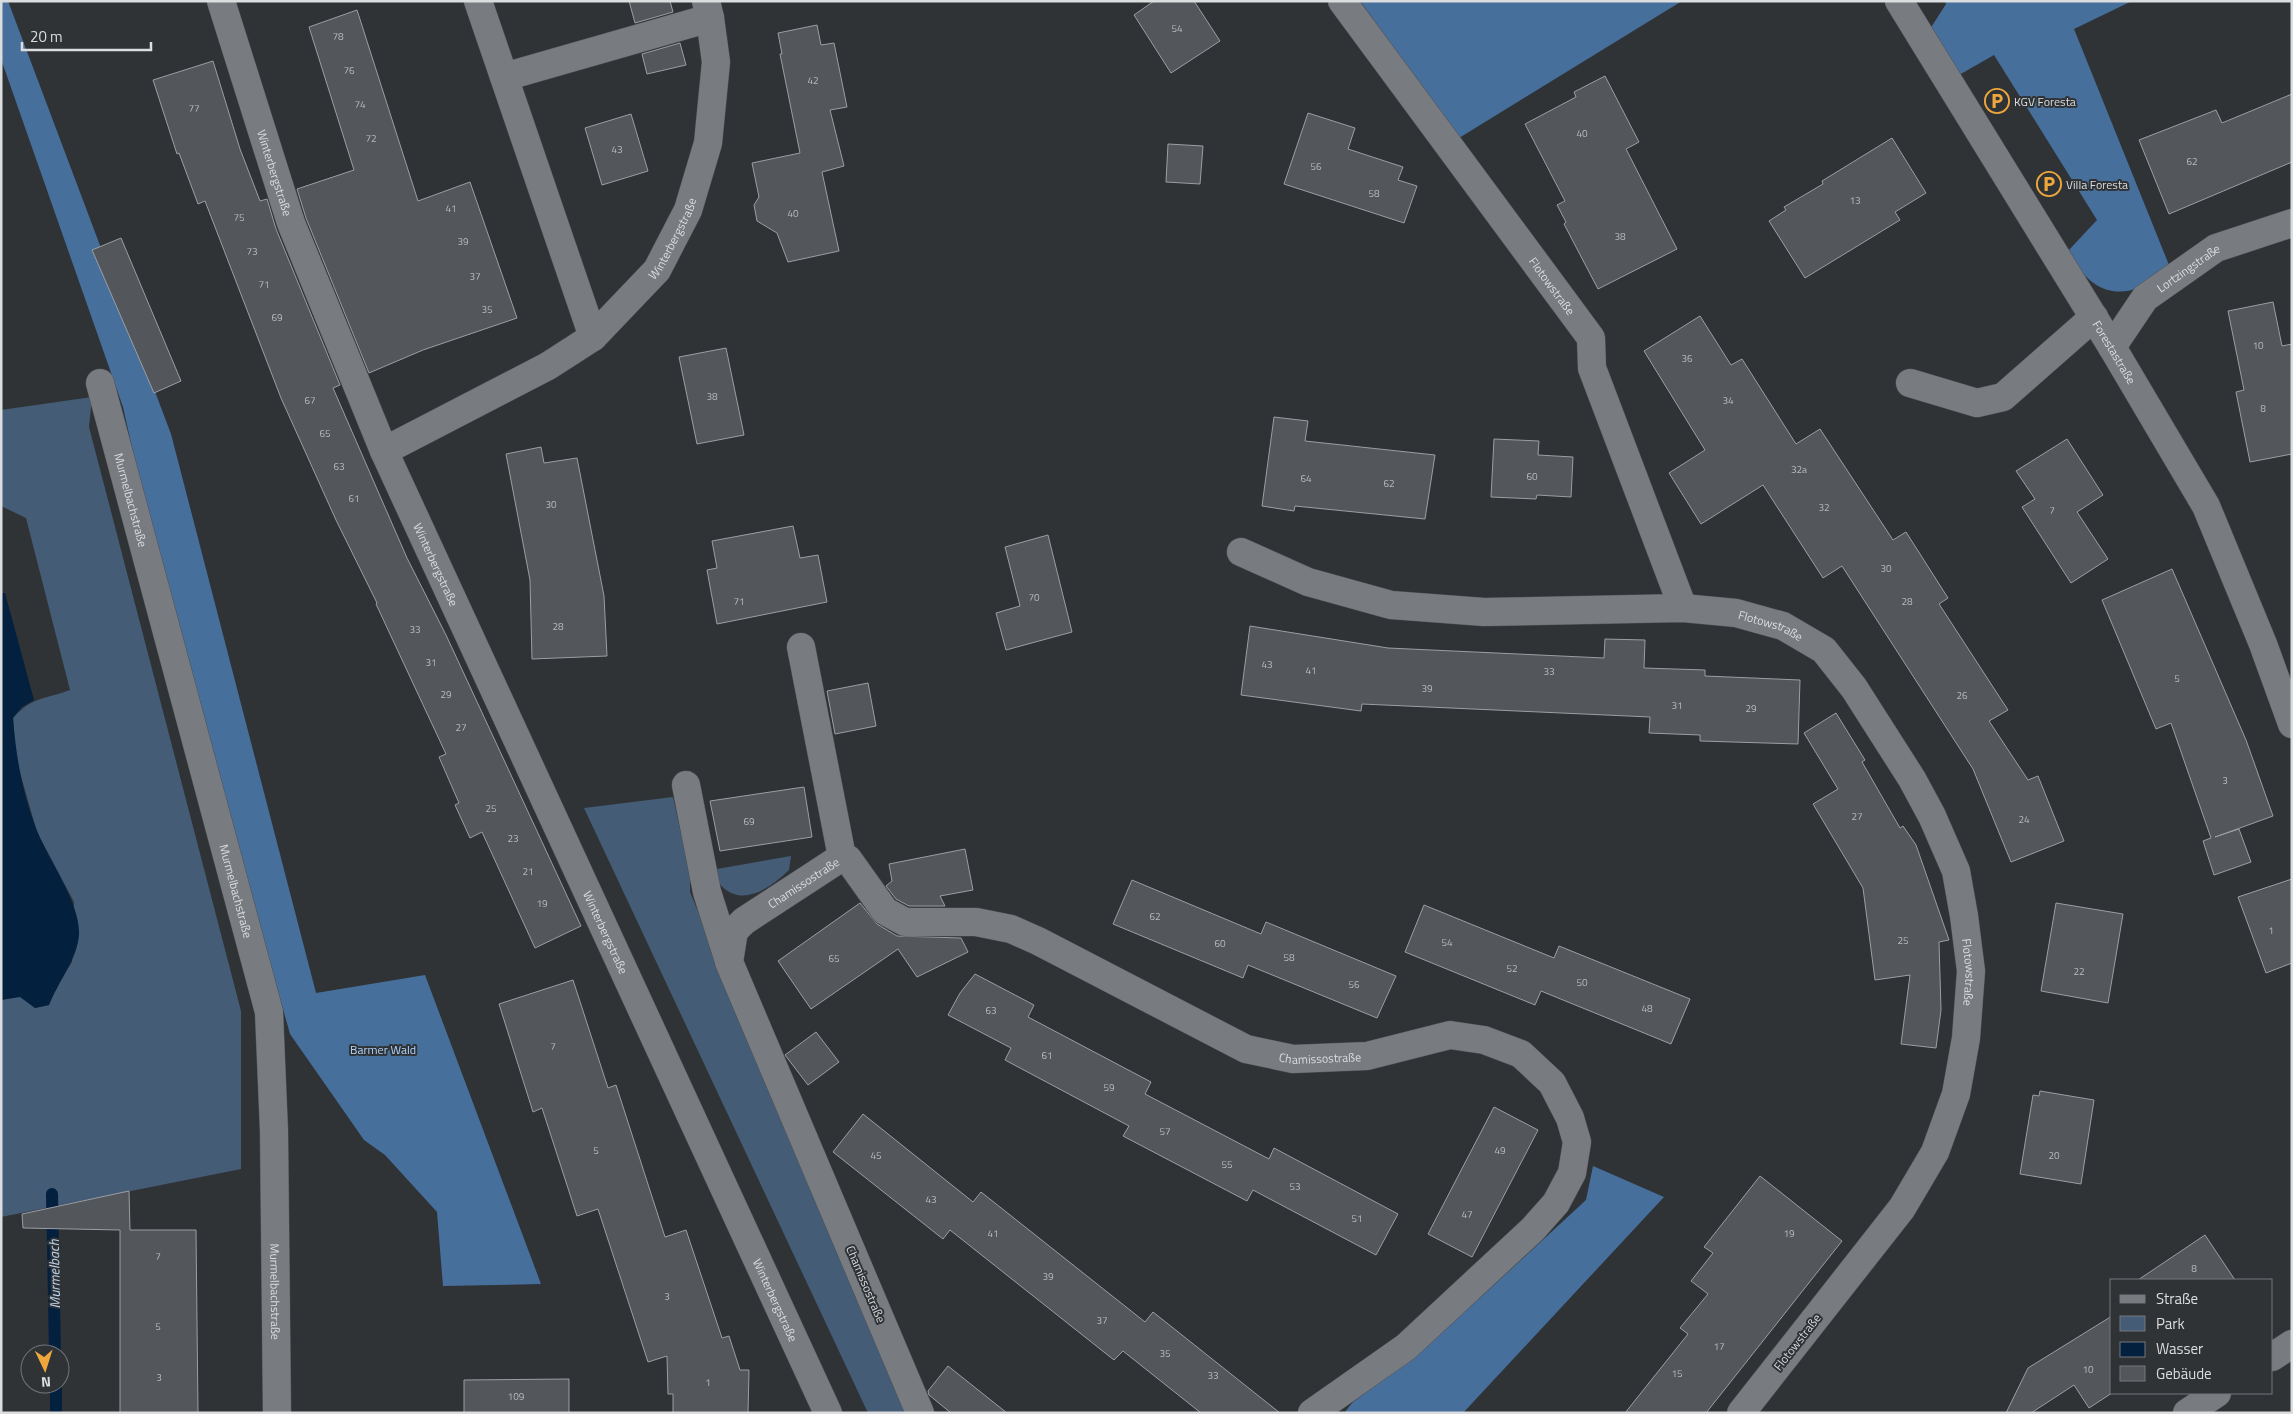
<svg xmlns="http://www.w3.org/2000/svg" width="2293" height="1414" font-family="'Titillium Web',sans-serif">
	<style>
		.green { fill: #455c76 }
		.forest { fill: #476f9c }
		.water { fill: #03203f }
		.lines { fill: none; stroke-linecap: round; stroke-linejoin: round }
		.stream { stroke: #03203f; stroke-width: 12 }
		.building { fill: #53565b; stroke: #9b9fa3 }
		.minor-casing { stroke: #4f5154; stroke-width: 29 }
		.minor { stroke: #787c80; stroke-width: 28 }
		.labels { text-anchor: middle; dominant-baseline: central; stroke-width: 4; stroke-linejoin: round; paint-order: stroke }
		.number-label { font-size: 10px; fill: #b9bbbe }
		.poi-label { font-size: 12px; fill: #dbdddf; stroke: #2f3336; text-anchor: start }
		.street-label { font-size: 12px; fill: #dbdddf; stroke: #2f3336 }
		.park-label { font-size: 12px; fill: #b2d5ff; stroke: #2f3336 }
		.water-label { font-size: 14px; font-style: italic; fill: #bfd6f1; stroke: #2f3336 }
	</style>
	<rect width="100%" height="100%" fill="#2f3336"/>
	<!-- green -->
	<g class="green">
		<path d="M 92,397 L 89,427 L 241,1011 L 241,1169 L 1,1217 L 1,1000 L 20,996 L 35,1008 L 49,1005 L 57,985 L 72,962 L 74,902 L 37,832 L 16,759 L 13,718 C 31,697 46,699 70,690 L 26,518 L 1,506 L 1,410 Z"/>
		<path d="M 673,797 L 690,874 L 690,892 L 906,1413 L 868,1413 L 584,808 Z"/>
		<path d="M 791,856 L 789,870 C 763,895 731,912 711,870 Z"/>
	</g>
	<!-- forest -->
	<g class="forest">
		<path d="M 1,1 L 8,1 L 171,434 L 316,993 L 425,975 L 541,1284 L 443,1286 L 437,1212 L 385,1155 L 364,1140 L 290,1034 L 156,556 L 123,407 L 1,59 Z"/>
		<path d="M 1360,1 L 1682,1 L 1459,138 Z"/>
		<path d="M 1945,1 L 2132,1 L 2074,29 L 2169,265 C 2161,272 2151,283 2141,287 C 2106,301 2084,281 2068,251 L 2097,220 L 1994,55 L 1959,75 L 1930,29 L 1946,4 Z"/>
		<path d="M 1593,1166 L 1664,1197 L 1463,1413 L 1344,1413 L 1353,1402 L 1396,1370 L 1483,1295 L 1586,1200 Z"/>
	</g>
	<!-- water -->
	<path class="water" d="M 1,593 L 5,593 L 34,700 L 22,707 L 13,718 C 16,757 23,797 38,833 C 50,862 81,905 79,935 C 77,960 58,982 49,1005 L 35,1008 L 20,997 L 1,1000 Z"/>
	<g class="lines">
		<!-- stream -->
		<g class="stream">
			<path d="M 52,1194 L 55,1354"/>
			<path d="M 56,1384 L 56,1413"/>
		</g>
	</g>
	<!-- building -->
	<g class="building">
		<path d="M 629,1 L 670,1 L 673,12 L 635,23 Z"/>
		<path d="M 1154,1 L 1194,1 L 1220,41 L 1171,73 L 1134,15 Z"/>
		<path d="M 357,10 L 418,201 L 470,182 L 517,318 L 423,350 L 369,373 L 306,218 L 297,189 L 354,170 L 309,27 Z"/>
		<path d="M 817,25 L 821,45 L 834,43 L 847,107 L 830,110 L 844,166 L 822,172 L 839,251 L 788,262 L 777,233 L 757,221 L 754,205 L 759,197 L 752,163 L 800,153 L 780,54 L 782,54 L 778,33 Z"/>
		<path d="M 680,43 L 686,65 L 647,74 L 642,54 Z"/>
		<path d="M 213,61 L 240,149 L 260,201 L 267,199 L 276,229 L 340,385 L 333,388 L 407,558 L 446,635 L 581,926 L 535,948 L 482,832 L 470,838 L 455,805 L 459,803 L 439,757 L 446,754 L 376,604 L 377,603 L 336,520 L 281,398 L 205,201 L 198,204 L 179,153 L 177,154 L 153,80 Z"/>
		<path d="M 1605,76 L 1639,142 L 1626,149 L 1677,249 L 1598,289 L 1564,224 L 1566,222 L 1557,205 L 1565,201 L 1525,124 L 1576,97 L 1574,92 Z"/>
		<path d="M 2292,94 L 2292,162 L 2169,214 L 2139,140 L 2216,110 L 2222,123 Z"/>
		<path d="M 1308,113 L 1355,128 L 1348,149 L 1403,167 L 1398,180 L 1417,186 L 1404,223 L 1284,184 Z"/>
		<path d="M 631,114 L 648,171 L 602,185 L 585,128 Z"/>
		<path d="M 1892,138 L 1926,193 L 1895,212 L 1900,220 L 1805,278 L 1769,221 L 1786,210 L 1784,207 L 1823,184 L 1822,181 Z"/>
		<path d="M 1168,144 L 1203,146 L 1200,184 L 1166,182 Z"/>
		<path d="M 121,238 L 181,381 L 154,393 L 92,250 Z"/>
		<path d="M 2273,302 L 2282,346 L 2292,344 L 2292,454 L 2250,462 L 2236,392 L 2244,390 L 2228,311 Z"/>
		<path d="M 1700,316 L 1731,365 L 1742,359 L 1796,444 L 1820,429 L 1893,540 L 1906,532 L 1948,598 L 1939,604 L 2008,710 L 1989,721 L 2028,780 L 2038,776 L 2064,841 L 2011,862 L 1973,769 L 1842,566 L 1823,578 L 1763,485 L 1701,524 L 1669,473 L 1705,450 L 1644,351 Z"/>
		<path d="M 726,348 L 744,435 L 697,444 L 679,357 Z"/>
		<path d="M 1274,417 L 1308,421 L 1305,441 L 1435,455 L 1425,519 L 1295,506 L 1294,511 L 1262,506 Z"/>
		<path d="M 1494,439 L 1539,441 L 1538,455 L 1573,457 L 1571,497 L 1537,495 L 1536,499 L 1491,497 Z"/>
		<path d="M 2067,439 L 2103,495 L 2077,512 L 2108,559 L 2071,583 L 2022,507 L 2035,499 L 2016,471 Z"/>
		<path d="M 541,447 L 544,463 L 577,458 L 604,596 L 607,656 L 532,659 L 530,580 L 506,454 Z"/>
		<path d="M 793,526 L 800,558 L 818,555 L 827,602 L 717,624 L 707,570 L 717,568 L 712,541 Z"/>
		<path d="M 1048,535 L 1072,632 L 1006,650 L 996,613 L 1020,606 L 1005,547 Z"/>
		<path d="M 2172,569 L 2246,740 L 2273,816 L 2215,837 L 2239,829 L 2251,862 L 2214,875 L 2203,841 L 2211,838 L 2171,723 L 2156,729 L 2102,600 Z"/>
		<path d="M 1250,626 L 1388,648 L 1604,658 L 1605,639 L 1645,640 L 1644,668 L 1705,670 L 1705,676 L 1800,680 L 1798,744 L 1700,741 L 1700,735 L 1649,733 L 1650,717 L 1362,704 L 1361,711 L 1241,695 Z"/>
		<path d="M 868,683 L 876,726 L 835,734 L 827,691 Z"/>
		<path d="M 1836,713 L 1865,760 L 1862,762 L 1900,828 L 1903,826 L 1916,845 L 1949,940 L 1939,942 L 1941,1010 L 1936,1048 L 1901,1044 L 1910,975 L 1875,980 L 1863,888 L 1813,804 L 1838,789 L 1804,733 Z"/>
		<path d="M 804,787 L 812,837 L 720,851 L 710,801 Z"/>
		<path d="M 965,849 L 973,890 L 940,896 L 945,906 L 909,906 L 896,899 L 886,886 L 892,881 L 889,864 Z"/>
		<path d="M 2292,879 L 2292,963 L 2266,973 L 2238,897 Z"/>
		<path d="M 1132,880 L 1261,934 L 1266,922 L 1396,976 L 1377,1018 L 1248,965 L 1243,978 L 1113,924 Z"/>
		<path d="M 860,903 L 877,924 L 897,936 L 961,938 L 968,952 L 917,977 L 898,949 L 811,1009 L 778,961 Z"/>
		<path d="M 2056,903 L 2123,914 L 2108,1003 L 2041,991 Z"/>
		<path d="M 1424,905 L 1554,958 L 1559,946 L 1690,999 L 1671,1044 L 1541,991 L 1535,1005 L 1405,952 Z"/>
		<path d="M 975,974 L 1034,1005 L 1028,1017 L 1151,1082 L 1145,1094 L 1269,1159 L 1274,1148 L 1398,1214 L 1376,1255 L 1253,1190 L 1247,1201 L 1123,1136 L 1129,1126 L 1005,1060 L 1011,1048 L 948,1015 L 960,993 Z"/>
		<path d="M 573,980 L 608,1088 L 616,1085 L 665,1237 L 686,1230 L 722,1338 L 729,1336 L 740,1370 L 749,1370 L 748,1413 L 673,1413 L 673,1394 L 668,1394 L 667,1356 L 648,1362 L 598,1209 L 577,1216 L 542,1108 L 533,1112 L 499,1004 Z"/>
		<path d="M 816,1032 L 839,1062 L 808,1085 L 785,1055 Z"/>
		<path d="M 2040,1091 L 2094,1100 L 2081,1184 L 2020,1174 L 2033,1095 L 2039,1096 Z"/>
		<path d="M 1494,1107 L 1538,1130 L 1472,1257 L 1428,1234 Z"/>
		<path d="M 863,1114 L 973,1202 L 981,1192 L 1145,1322 L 1153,1312 L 1280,1413 L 1201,1413 L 1123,1351 L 1114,1360 L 950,1230 L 943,1239 L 833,1152 Z"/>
		<path d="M 1760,1176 L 1842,1241 L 1706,1413 L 1625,1413 L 1688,1334 L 1680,1328 L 1708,1294 L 1691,1281 L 1713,1253 L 1704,1247 Z"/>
		<path d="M 129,1191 L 130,1230 L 196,1230 L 198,1413 L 120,1413 L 120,1230 L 23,1228 L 22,1214 Z"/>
		<path d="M 2205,1235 L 2235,1280 L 2138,1280 Z"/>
		<path d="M 2112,1316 L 2112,1393 L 2089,1408 L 2074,1385 L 2031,1413 L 2006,1413 L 2028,1368 Z"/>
		<path d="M 948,1366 L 1007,1413 L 951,1413 L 929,1395 L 928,1391 Z"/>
		<path d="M 569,1379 L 569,1413 L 464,1413 L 464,1380 Z"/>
	</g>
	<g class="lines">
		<defs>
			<g id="minor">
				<path id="s1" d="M 221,1 L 291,223 L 384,451 L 828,1413"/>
				<path d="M 478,1 L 593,337"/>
				<path id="s2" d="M 1342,1 L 1591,338 L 1592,368 L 1683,608"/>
				<path id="s3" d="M 1899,1 L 2112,347 L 2206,506 L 2263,644 L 2292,724"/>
				<path d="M 504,77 L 710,18"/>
				<path id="s4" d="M 2112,347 L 2145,298 L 2216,248 L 2292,223"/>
				<path id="s5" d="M 100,383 L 269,1012 L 274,1131 L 277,1413"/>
				<path d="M 1910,383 L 1977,403 L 2003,397 L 2094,317"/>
				<path id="s6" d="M 384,451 L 548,366 L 593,337 L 657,270 L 688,210 L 708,143 L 716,62 L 710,18 L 706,1"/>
				<path id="s7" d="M 1241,552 L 1308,582 L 1391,605 L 1484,612 L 1683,608 L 1736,613 L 1783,626 L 1824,650 L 1854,688 L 1912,779 L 1932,816 L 1956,871 L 1964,916 L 1971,971 L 1966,1038 L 1956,1094 L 1935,1152 L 1902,1208 L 1741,1413"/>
				<path d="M 801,647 L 842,857"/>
				<path d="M 686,785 L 707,892 L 728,958"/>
				<path d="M 2272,1357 L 2292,1344"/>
				<path id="s8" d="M 920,1413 L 729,962 L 734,931 L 744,921 L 842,857 L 848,859 L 885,911 L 905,922 L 976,922 L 1011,929 L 1038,941 L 1246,1049 L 1293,1059 L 1367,1056 L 1450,1035 L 1484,1040 L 1521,1054 L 1552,1083 L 1570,1118 L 1577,1142 L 1572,1173 L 1556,1203 L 1533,1229 L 1406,1347 L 1312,1413"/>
				<path d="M 2187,1413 L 2217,1393"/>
			</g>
		</defs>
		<!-- minor casing -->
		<use href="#minor" class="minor-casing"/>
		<!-- minor -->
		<use href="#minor" class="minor"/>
	</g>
	<!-- icons -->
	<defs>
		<symbol id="parking-ring" viewBox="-11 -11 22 22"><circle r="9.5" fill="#2f3336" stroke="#eea73d" stroke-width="1.5"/><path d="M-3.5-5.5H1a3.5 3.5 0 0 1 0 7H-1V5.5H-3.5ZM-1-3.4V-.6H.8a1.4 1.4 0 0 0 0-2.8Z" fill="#eea73d"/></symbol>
	</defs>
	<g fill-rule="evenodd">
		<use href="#parking-ring" x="1983" y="87" width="28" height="28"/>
		<use href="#parking-ring" x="2035" y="170" width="28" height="28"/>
	</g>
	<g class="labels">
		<!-- number labels -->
		<g class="number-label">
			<text x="1177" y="28">54</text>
			<text x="338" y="36">78</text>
			<text x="349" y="70">76</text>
			<text x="813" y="80">42</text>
			<text x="360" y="104">74</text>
			<text x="194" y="108">77</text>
			<text x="1582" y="133">40</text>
			<text x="371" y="138">72</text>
			<text x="617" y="149">43</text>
			<text x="2192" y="161">62</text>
			<text x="1316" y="166">56</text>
			<text x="1374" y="193">58</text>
			<text x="1855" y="200">13</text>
			<text x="451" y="208">41</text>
			<text x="793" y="213">40</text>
			<text x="239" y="217">75</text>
			<text x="1620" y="236">38</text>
			<text x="463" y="241">39</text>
			<text x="252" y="251">73</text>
			<text x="475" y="276">37</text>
			<text x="264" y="284">71</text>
			<text x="487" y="309">35</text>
			<text x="277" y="317">69</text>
			<text x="2258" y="345">10</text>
			<text x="1687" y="358">36</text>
			<text x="712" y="396">38</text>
			<text x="310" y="400">67</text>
			<text x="1728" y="400">34</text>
			<text x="2263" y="408">8</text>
			<text x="325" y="433">65</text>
			<text x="339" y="466">63</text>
			<text x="1799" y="469">32a</text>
			<text x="1532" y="476">60</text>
			<text x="1306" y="478">64</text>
			<text x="1389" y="483">62</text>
			<text x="354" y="498">61</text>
			<text x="551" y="504">30</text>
			<text x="1824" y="507">32</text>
			<text x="2052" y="510">7</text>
			<text x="1886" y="568">30</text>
			<text x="1034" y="597">70</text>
			<text x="739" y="601">71</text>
			<text x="1907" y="601">28</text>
			<text x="558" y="626">28</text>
			<text x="415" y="629">33</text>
			<text x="431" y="662">31</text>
			<text x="1267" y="664">43</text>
			<text x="1311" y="670">41</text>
			<text x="1549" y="671">33</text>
			<text x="2177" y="678">5</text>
			<text x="1427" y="688">39</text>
			<text x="446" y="694">29</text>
			<text x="1962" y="695">26</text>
			<text x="1677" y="705">31</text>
			<text x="1751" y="708">29</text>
			<text x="461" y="727">27</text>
			<text x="2225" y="780">3</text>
			<text x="491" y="808">25</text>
			<text x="1857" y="816">27</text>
			<text x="2024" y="819">24</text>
			<text x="749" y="821">69</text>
			<text x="513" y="838">23</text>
			<text x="528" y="871">21</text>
			<text x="542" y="903">19</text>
			<text x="1155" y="916">62</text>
			<text x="2271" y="930">1</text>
			<text x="1903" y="940">25</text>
			<text x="1447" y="942">54</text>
			<text x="1220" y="943">60</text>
			<text x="1289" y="957">58</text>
			<text x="834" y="958">65</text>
			<text x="1512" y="968">52</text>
			<text x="2079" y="971">22</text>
			<text x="1582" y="982">50</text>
			<text x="1354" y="984">56</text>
			<text x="1647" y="1008">48</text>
			<text x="991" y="1010">63</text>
			<text x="553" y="1046">7</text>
			<text x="1047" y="1055">61</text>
			<text x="1109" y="1087">59</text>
			<text x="1165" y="1131">57</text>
			<text x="596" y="1150">5</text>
			<text x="1500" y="1150">49</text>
			<text x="876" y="1155">45</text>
			<text x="2054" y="1155">20</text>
			<text x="1227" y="1164">55</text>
			<text x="1295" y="1186">53</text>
			<text x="931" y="1199">43</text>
			<text x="1467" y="1214">47</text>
			<text x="1357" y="1218">51</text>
			<text x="993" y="1233">41</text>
			<text x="1789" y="1233">19</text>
			<text x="158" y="1256">7</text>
			<text x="2194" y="1268">8</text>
			<text x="1048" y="1276">39</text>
			<text x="667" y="1296">3</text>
			<text x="1102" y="1320">37</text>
			<text x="158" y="1326">5</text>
			<text x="1719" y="1346">17</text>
			<text x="1165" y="1353">35</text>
			<text x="2088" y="1369">10</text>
			<text x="1677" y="1373">15</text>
			<text x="1213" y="1375">33</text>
			<text x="159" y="1377">3</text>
			<text x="708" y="1382">1</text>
			<text x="516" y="1396">109</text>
		</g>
		<!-- poi labels -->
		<g class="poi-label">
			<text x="2014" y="101">KGV Foresta</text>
			<text x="2066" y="184">Villa Foresta</text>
		</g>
		<!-- street labels -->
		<g class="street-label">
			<text stroke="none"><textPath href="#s1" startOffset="180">Winterbergstraße</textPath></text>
			<text stroke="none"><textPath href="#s6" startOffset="366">Winterbergstraße</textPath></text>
			<text stroke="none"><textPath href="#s4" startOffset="112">Lortzingstraße</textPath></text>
			<text stroke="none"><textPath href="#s2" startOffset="354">Flotowstraße</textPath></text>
			<text stroke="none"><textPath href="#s3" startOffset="412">Forestastraße</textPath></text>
			<text stroke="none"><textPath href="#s5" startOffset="121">Murmelbachstraße</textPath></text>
			<text stroke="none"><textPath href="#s1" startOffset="604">Winterbergstraße</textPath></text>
			<text stroke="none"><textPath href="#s7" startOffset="542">Flotowstraße</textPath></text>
			<text stroke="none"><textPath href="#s8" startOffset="606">Chamissostraße</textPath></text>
			<text stroke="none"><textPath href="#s5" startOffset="526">Murmelbachstraße</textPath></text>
			<text stroke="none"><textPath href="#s1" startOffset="1009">Winterbergstraße</textPath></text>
			<text stroke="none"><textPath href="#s7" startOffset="962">Flotowstraße</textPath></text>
			<text stroke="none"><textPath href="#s8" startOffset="1191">Chamissostraße</textPath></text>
			<text transform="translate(866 1284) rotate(67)">Chamissostraße</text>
			<text stroke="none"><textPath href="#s5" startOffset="931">Murmelbachstraße</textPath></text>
			<text stroke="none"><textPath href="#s1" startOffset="1414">Winterbergstraße</textPath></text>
			<text transform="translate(1797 1342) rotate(-52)">Flotowstraße</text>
		</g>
		<!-- park labels -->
		<g class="park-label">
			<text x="383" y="1049">Barmer Wald</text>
		</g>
		<!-- water labels -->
		<g class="water-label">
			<text transform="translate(54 1274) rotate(-91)">Murmelbach</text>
		</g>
	</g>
	<!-- border -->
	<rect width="2293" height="1414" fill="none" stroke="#dbdddf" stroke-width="5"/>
	<!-- legend -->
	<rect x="2110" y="1279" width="162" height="115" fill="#2f3336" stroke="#74777a"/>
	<rect x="2120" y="1295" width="25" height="8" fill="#787c80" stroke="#74777a"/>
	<text x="2156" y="1304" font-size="15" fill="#dbdddf">Straße</text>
	<rect x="2120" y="1316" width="25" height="15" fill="#455c76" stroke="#74777a"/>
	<text x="2156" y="1329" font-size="15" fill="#dbdddf">Park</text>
	<rect x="2120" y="1342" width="25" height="15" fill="#03203f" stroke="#74777a"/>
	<text x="2156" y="1354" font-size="15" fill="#dbdddf">Wasser</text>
	<rect x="2120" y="1366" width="25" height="15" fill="#53565b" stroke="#74777a"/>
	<text x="2156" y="1379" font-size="15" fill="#dbdddf">Gebäude</text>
	<!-- north arrow -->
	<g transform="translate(45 1369) rotate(176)"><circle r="24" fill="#2f3336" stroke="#74777a"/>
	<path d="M0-4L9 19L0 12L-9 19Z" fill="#eea73d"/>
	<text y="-8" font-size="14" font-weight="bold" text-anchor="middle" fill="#dbdddf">N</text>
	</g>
	<!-- scale -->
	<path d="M22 42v8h129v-8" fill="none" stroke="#dbdddf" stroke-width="2.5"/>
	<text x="30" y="42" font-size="15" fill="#dbdddf" stroke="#2f3336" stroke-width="4" paint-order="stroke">20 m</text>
</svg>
